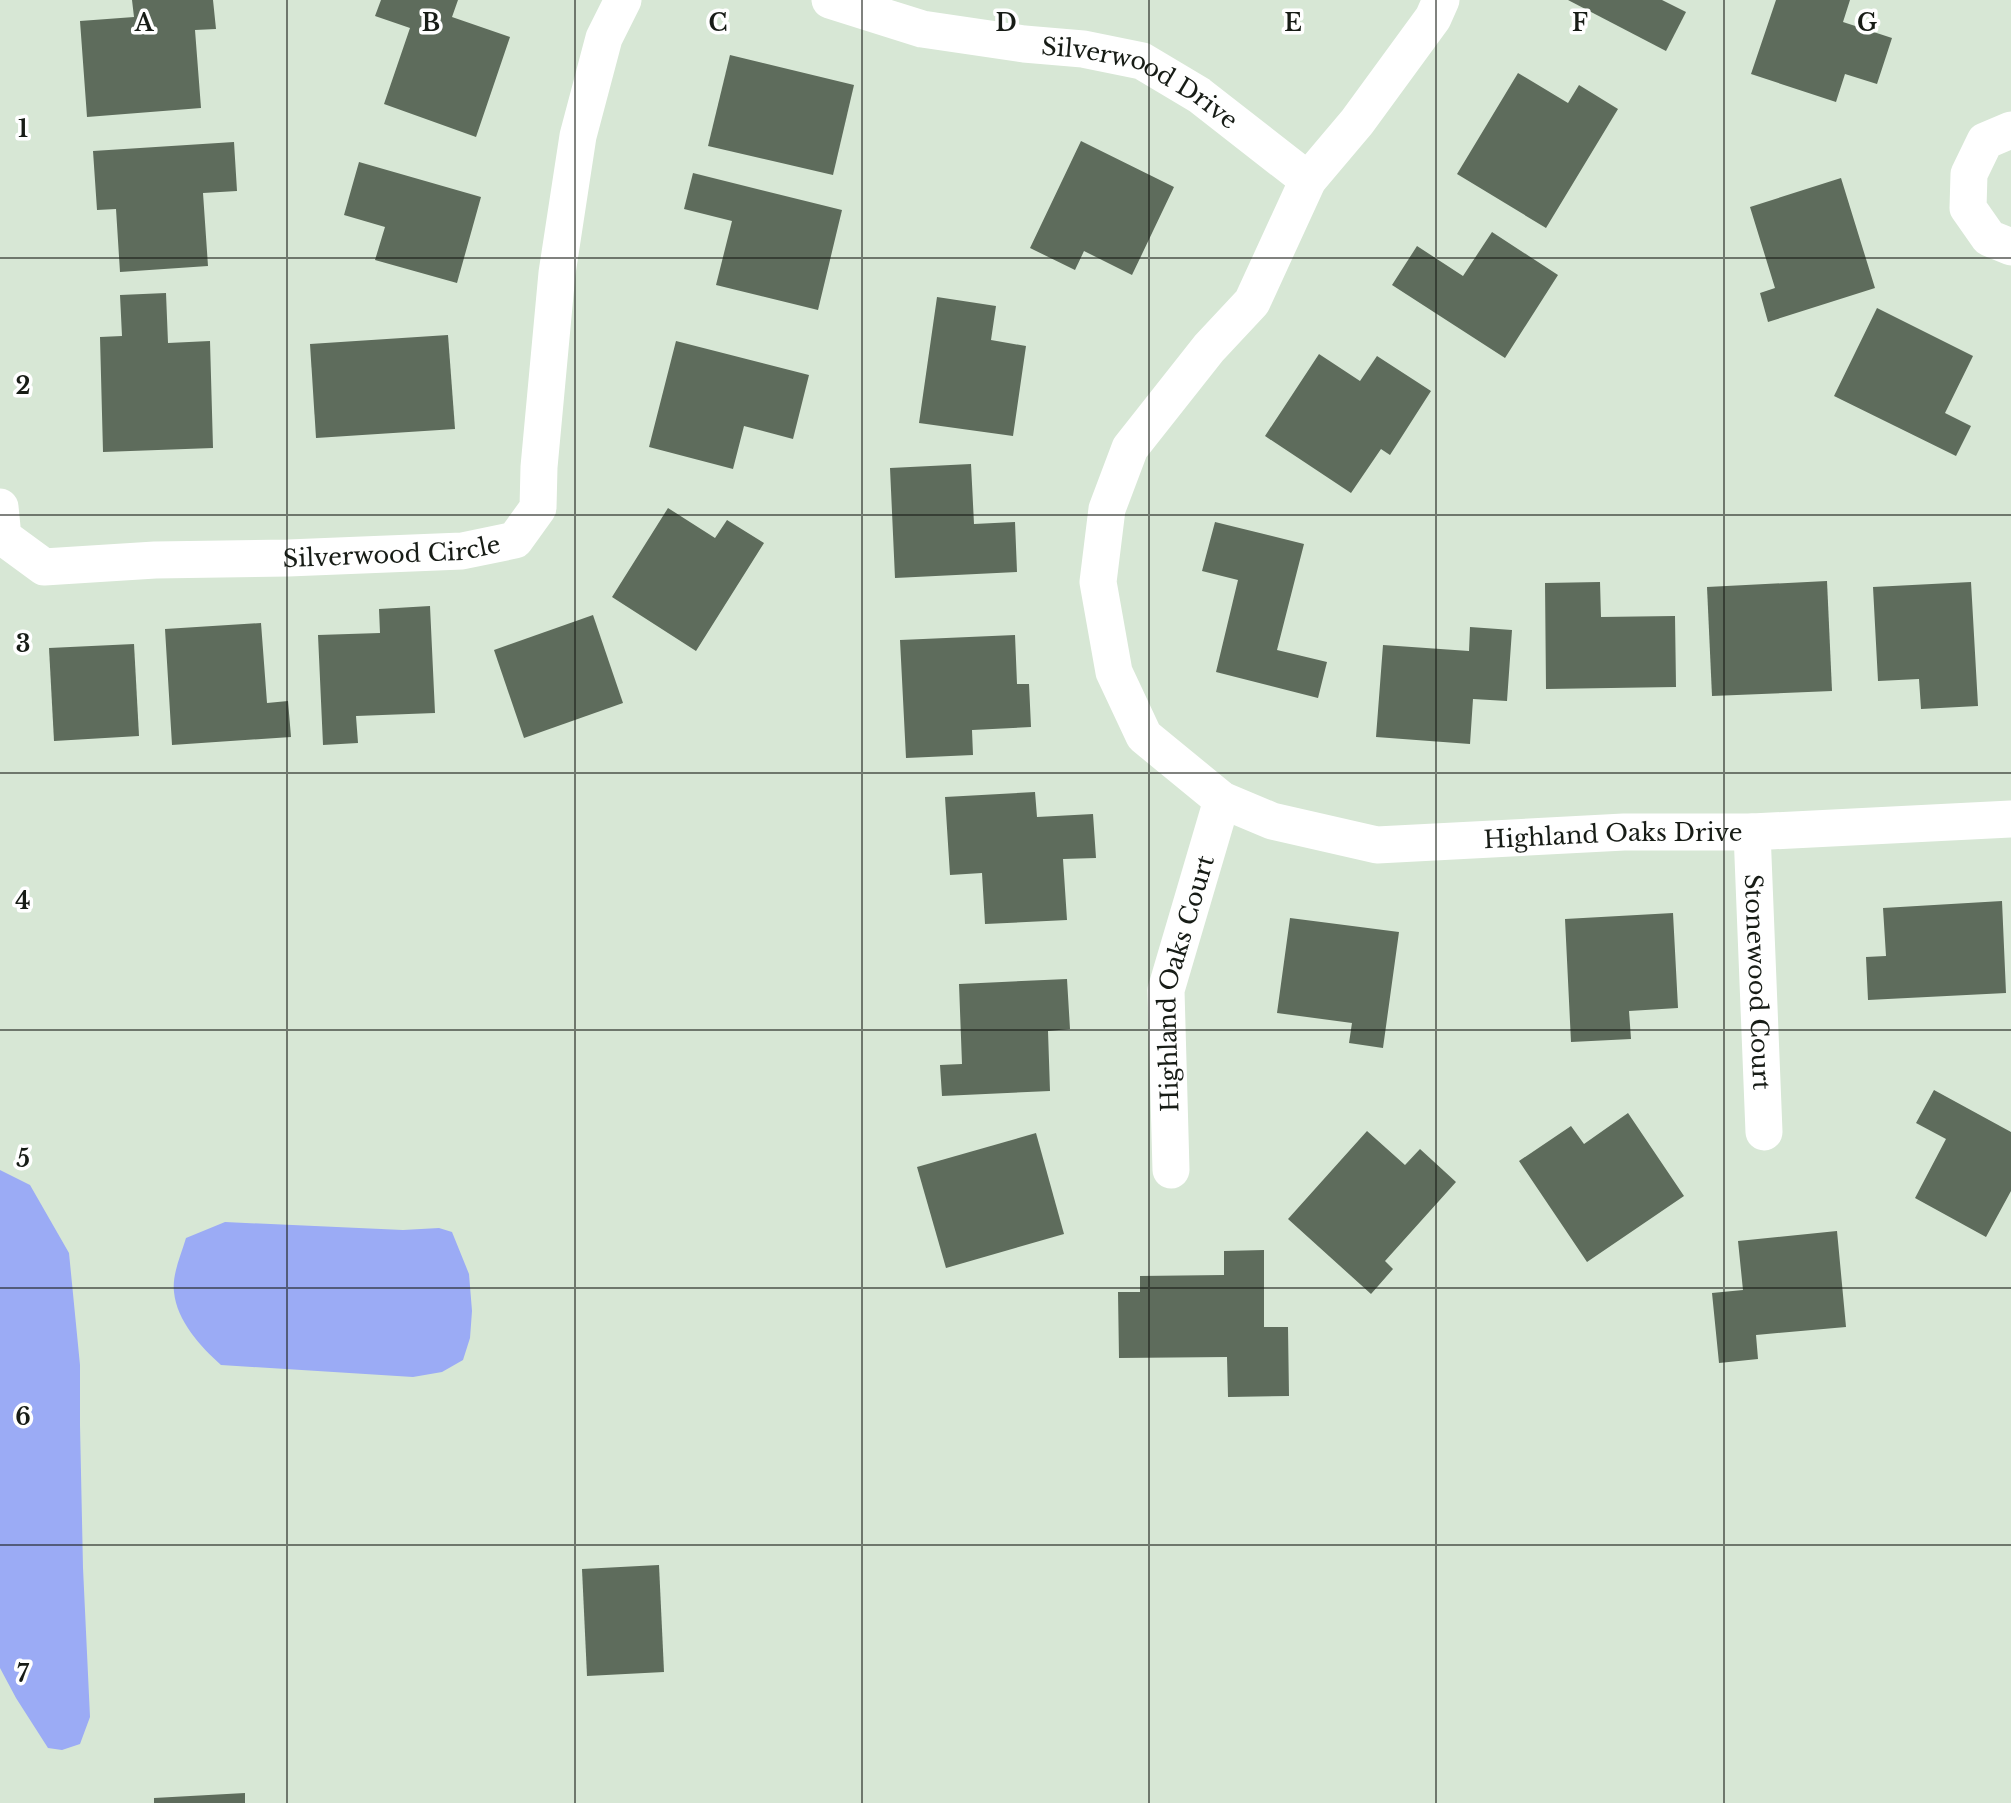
<svg xmlns="http://www.w3.org/2000/svg" width="2011" height="1803" font-family="'Libre Baskerville',serif">
	<style>
		.water { fill: #9babf5 }
		.building { fill: #5e6c5c }
		.lines { fill: none; stroke-linecap: round; stroke-linejoin: round }
		.minor { stroke: #fff; stroke-width: 37 }
		.grid { fill: none; stroke: #171c16; stroke-width: 2; stroke-opacity: 0.55 }
		.labels { text-anchor: middle; dominant-baseline: central; stroke-width: 7; stroke-linejoin: round; paint-order: stroke }
		.street-label { font-size: 24px; fill: #171c16; stroke: #fff }
		.grid-label { font-size: 23px; text-anchor: middle; font-weight: bold; fill: #171c16; stroke: #fff; stroke-width: 7; stroke-linejoin: round; paint-order: stroke }
	</style>
	<rect width="100%" height="100%" fill="#d7e7d5"/>
	<!-- water -->
	<g class="water">
		<path d="M 0,1170 L 30,1185 L 69,1253 L 80,1365 L 80,1425 L 83,1568 L 90,1717 L 80,1744 L 62,1750 L 48,1748 L 16,1698 L 0,1668 Z"/>
		<path d="M 225,1222 L 403,1230 L 439,1228 L 452,1232 L 469,1274 L 472,1311 L 470,1338 L 463,1360 L 442,1372 L 413,1377 L 221,1365 C 200,1346 177,1321 174,1292 C 172,1274 181,1255 186,1238 Z"/>
	</g>
	<!-- building -->
	<g class="building">
		<path d="M 132,0 L 213,0 L 216,29 L 195,30 L 201,108 L 87,117 L 80,21 L 134,17 Z"/>
		<path d="M 381,0 L 458,0 L 452,17 L 510,37 L 476,137 L 384,104 L 410,28 L 375,16 Z"/>
		<path d="M 1568,0 L 1662,0 L 1686,12 L 1666,51 Z"/>
		<path d="M 1776,0 L 1850,0 L 1843,22 L 1892,38 L 1877,84 L 1845,74 L 1836,102 L 1751,74 Z"/>
		<path d="M 730,55 L 854,85 L 833,175 L 708,146 Z"/>
		<path d="M 1518,73 L 1568,103 L 1579,85 L 1618,109 L 1546,228 L 1457,174 Z"/>
		<path d="M 1081,141 L 1174,187 L 1132,275 L 1084,251 L 1075,270 L 1030,248 Z"/>
		<path d="M 234,142 L 237,191 L 203,193 L 208,266 L 120,272 L 116,209 L 97,210 L 93,151 Z"/>
		<path d="M 359,162 L 481,197 L 457,283 L 375,260 L 385,227 L 344,215 Z"/>
		<path d="M 693,173 L 842,210 L 818,310 L 716,285 L 732,221 L 684,209 Z"/>
		<path d="M 1841,178 L 1875,288 L 1768,322 L 1760,293 L 1775,288 L 1750,207 Z"/>
		<path d="M 1492,232 L 1558,275 L 1505,358 L 1392,285 L 1417,246 L 1463,276 Z"/>
		<path d="M 166,293 L 168,343 L 210,341 L 213,448 L 103,452 L 100,337 L 122,336 L 120,295 Z"/>
		<path d="M 937,297 L 996,306 L 991,340 L 1026,346 L 1013,436 L 919,423 Z"/>
		<path d="M 1877,308 L 1973,356 L 1945,413 L 1971,426 L 1956,456 L 1834,396 Z"/>
		<path d="M 448,335 L 455,429 L 316,438 L 310,344 Z"/>
		<path d="M 676,341 L 809,375 L 793,439 L 744,426 L 733,469 L 649,447 Z"/>
		<path d="M 1319,354 L 1360,381 L 1377,356 L 1431,391 L 1390,455 L 1381,449 L 1351,493 L 1265,436 Z"/>
		<path d="M 971,464 L 974,524 L 1015,522 L 1017,572 L 895,578 L 890,468 Z"/>
		<path d="M 668,508 L 715,538 L 727,520 L 764,543 L 696,651 L 612,597 Z"/>
		<path d="M 1215,522 L 1304,544 L 1277,650 L 1327,662 L 1318,698 L 1216,672 L 1238,580 L 1202,571 Z"/>
		<path d="M 1827,581 L 1832,691 L 1712,696 L 1707,587 Z"/>
		<path d="M 1600,582 L 1601,617 L 1675,616 L 1676,687 L 1546,689 L 1545,583 Z"/>
		<path d="M 1971,582 L 1978,706 L 1921,709 L 1919,679 L 1878,681 L 1873,587 Z"/>
		<path d="M 430,606 L 435,713 L 356,716 L 358,743 L 323,745 L 318,635 L 380,633 L 379,609 Z"/>
		<path d="M 593,615 L 623,703 L 524,738 L 494,650 Z"/>
		<path d="M 261,623 L 267,703 L 288,701 L 291,737 L 172,745 L 165,629 Z"/>
		<path d="M 1470,627 L 1512,630 L 1507,701 L 1473,699 L 1470,744 L 1376,737 L 1383,645 L 1469,651 Z"/>
		<path d="M 1015,635 L 1017,684 L 1029,684 L 1031,727 L 972,730 L 973,755 L 906,758 L 900,640 Z"/>
		<path d="M 134,644 L 139,736 L 54,741 L 49,648 Z"/>
		<path d="M 1035,792 L 1037,817 L 1093,814 L 1096,858 L 1063,859 L 1067,920 L 985,924 L 982,873 L 950,875 L 945,797 Z"/>
		<path d="M 2002,901 L 2006,993 L 1868,1000 L 1866,957 L 1886,956 L 1883,908 Z"/>
		<path d="M 1673,913 L 1678,1008 L 1629,1011 L 1631,1039 L 1571,1042 L 1565,919 Z"/>
		<path d="M 1290,918 L 1399,932 L 1383,1048 L 1349,1043 L 1352,1023 L 1277,1013 Z"/>
		<path d="M 1067,979 L 1070,1029 L 1048,1031 L 1050,1091 L 942,1096 L 940,1065 L 962,1064 L 959,984 Z"/>
		<path d="M 1934,1090 L 2011,1132 L 2011,1191 L 1986,1237 L 1915,1198 L 1946,1139 L 1916,1123 Z"/>
		<path d="M 1628,1113 L 1684,1196 L 1587,1262 L 1519,1161 L 1571,1126 L 1584,1144 Z"/>
		<path d="M 1367,1131 L 1405,1165 L 1420,1149 L 1456,1182 L 1385,1261 L 1393,1269 L 1371,1294 L 1288,1219 Z"/>
		<path d="M 1036,1133 L 1064,1234 L 946,1268 L 917,1167 Z"/>
		<path d="M 1837,1231 L 1846,1327 L 1756,1335 L 1758,1359 L 1719,1363 L 1712,1293 L 1743,1290 L 1738,1241 Z"/>
		<path d="M 1264,1250 L 1264,1327 L 1288,1327 L 1289,1396 L 1228,1397 L 1227,1357 L 1119,1358 L 1118,1292 L 1140,1292 L 1140,1276 L 1224,1275 L 1224,1251 Z"/>
		<path d="M 659,1565 L 664,1672 L 587,1676 L 582,1569 Z"/>
		<path d="M 245,1793 L 245,1803 L 154,1803 L 154,1798 Z"/>
	</g>
	<g class="lines">
		<!-- minor -->
		<g class="minor">
			<path id="s1" d="M 830,0 L 922,29 L 1024,44 L 1083,49 L 1142,61 L 1199,95 L 1308,180"/>
			<path id="s2" d="M 1441,0 L 1433,18 L 1357,122 L 1308,180 L 1252,302 L 1209,348 L 1130,448 L 1107,509 L 1098,582 L 1114,672 L 1144,736 L 1222,800 L 1272,821 L 1377,845 L 1624,832 L 1752,832 L 2011,819"/>
			<path d="M 2011,130 L 1985,141 L 1969,174 L 1968,208 L 1989,238 L 2011,247"/>
			<path id="s3" d="M 0,507 L 3,537 L 44,567 L 155,560 L 288,558 L 462,551 L 515,540 L 538,508 L 539,467 L 557,273 L 578,136 L 604,38 L 623,0"/>
			<path id="s4" d="M 1752,832 L 1764,1132"/>
			<path id="s5" d="M 1171,1170 L 1166,990 L 1222,800"/>
		</g>
	</g>
	<!-- grid -->
	<path class="grid" d="M 287,0 L 287,1803M 575,0 L 575,1803M 862,0 L 862,1803M 1149,0 L 1149,1803M 1436,0 L 1436,1803M 1724,0 L 1724,1803M 0,258 L 2011,258M 0,515 L 2011,515M 0,773 L 2011,773M 0,1030 L 2011,1030M 0,1288 L 2011,1288M 0,1545 L 2011,1545"/>
	<g class="labels">
		<!-- street labels -->
		<g class="street-label">
			<text stroke="none"><textPath href="#s1" startOffset="324">Silverwood Drive</textPath></text>
			<text stroke="none"><textPath href="#s3" startOffset="429">Silverwood Circle</textPath></text>
			<text stroke="none"><textPath href="#s2" startOffset="1349">Highland Oaks Drive</textPath></text>
			<text stroke="none"><textPath href="#s4" startOffset="150">Stonewood Court</textPath></text>
			<text stroke="none"><textPath href="#s5" startOffset="189">Highland Oaks Court</textPath></text>
		</g>
	</g>
	<g class="grid-label">
		<text x="144" y="31">A</text>
		<text x="431" y="31">B</text>
		<text x="718" y="31">C</text>
		<text x="1006" y="31">D</text>
		<text x="1293" y="31">E</text>
		<text x="1580" y="31">F</text>
		<text x="1867" y="31">G</text>
		<text x="23" y="137">1</text>
		<text x="23" y="394">2</text>
		<text x="23" y="652">3</text>
		<text x="23" y="909">4</text>
		<text x="23" y="1167">5</text>
		<text x="23" y="1425">6</text>
		<text x="23" y="1682">7</text>
	</g>
</svg>
